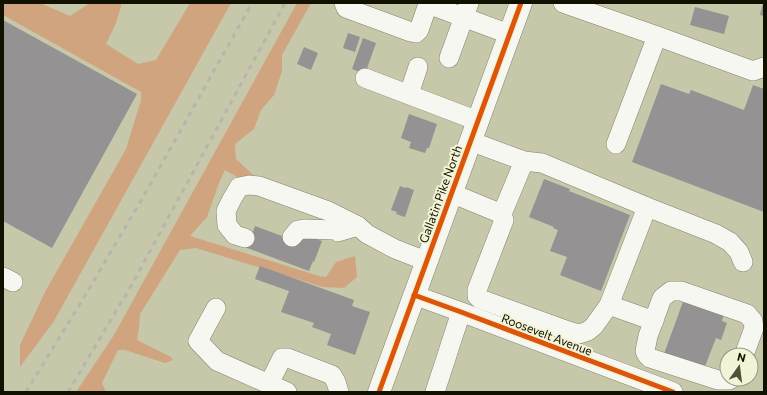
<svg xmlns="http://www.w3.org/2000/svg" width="767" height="395" font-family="Commissioner,sans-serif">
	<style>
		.forest { fill: #d1a480 }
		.building { fill: #949293 }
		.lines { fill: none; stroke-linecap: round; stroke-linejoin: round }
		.minor-casing { stroke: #84846d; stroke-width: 20 }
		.major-casing { stroke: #84846d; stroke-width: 23 }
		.minor { stroke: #f7f7f2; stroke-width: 19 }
		.major { stroke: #f7f7f2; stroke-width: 22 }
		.rail { stroke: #b6b6ae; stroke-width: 3; stroke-dasharray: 5 5; stroke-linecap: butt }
		.cycleway-casing { stroke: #f2f3d7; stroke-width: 8 }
		.cycleway { stroke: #dd550b; stroke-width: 5 }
		.labels { text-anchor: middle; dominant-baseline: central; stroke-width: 4; stroke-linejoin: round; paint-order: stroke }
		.street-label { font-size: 12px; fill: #121100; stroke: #f2f3d7 }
	</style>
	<rect width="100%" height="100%" fill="#c7c7a9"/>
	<!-- forest -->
	<g class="forest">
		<path d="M 3,3 L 40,3 L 70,16 L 90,3 L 122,3 L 116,23 L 106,44 L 138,64 L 156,60 L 190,3 L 231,3 L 54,321 L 20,367 L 20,345 L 45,292 L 126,149 L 141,100 L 141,92 L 3,15 Z"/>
		<path d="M 297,3 L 311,3 L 282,55 L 282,71 L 274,95 L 261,110 L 254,129 L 235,144 L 236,159 L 262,183 L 258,189 L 225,170 L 219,183 L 207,217 L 190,236 L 319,276 L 326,277 L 336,262 L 355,256 L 357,277 L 344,288 L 323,287 L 196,248 L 180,250 L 140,314 L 139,328 L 137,340 L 171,357 L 173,360 L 165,363 L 125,350 L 118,350 L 102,383 L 106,392 L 76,392 L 114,335 Z"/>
	</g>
	<!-- building -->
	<g class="building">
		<path d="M 763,3 L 764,3 L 764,16 L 760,15 Z"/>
		<path d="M 695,7 L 729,16 L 724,34 L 690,25 Z"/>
		<path d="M 3,20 L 137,94 L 52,248 L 3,221 Z"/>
		<path d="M 348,33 L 360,37 L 355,52 L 343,48 Z"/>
		<path d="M 363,38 L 376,43 L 365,74 L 352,69 Z"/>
		<path d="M 304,47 L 318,53 L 311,70 L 297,64 Z"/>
		<path d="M 661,84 L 689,94 L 691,90 L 744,110 L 753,85 L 764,89 L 764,212 L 632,162 Z"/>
		<path d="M 409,114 L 437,124 L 429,148 L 427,148 L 425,153 L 409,148 L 411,142 L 401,138 Z"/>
		<path d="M 544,179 L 570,189 L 569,191 L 630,215 L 601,291 L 560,275 L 567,257 L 550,251 L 558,230 L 553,228 L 554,227 L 529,217 Z"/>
		<path d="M 400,186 L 405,188 L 406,187 L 414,190 L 405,217 L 396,214 L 397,212 L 391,210 Z"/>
		<path d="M 255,226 L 298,242 L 299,239 L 303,240 L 305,235 L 322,241 L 314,262 L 313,261 L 309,271 L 247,248 Z"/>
		<path d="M 260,266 L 354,300 L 352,306 L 370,312 L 355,355 L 327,345 L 331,334 L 312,327 L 314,323 L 281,312 L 289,291 L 255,279 Z"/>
		<path d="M 684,299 L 724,313 L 722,321 L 727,323 L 721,340 L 716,338 L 704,369 L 664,354 Z"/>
	</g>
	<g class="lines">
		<defs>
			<g id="minor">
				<path d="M 344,3 L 346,8 L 411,32 L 416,33 L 419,30 L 428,4"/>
				<path d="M 428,3 L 428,4 L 509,34"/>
				<path d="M 563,3 L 657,36 L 616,144"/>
				<path d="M 657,36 L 753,71 L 764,67"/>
				<path d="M 449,58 L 469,3"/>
				<path d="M 365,78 L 478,121"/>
				<path d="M 409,94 L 418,67"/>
				<path d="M 470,141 L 524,161 L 542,163 L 647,207 L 716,234 L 730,242 L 739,252 L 743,262"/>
				<path d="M 451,193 L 502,214 L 504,220 L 477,290 L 477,296 L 480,299 L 568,331 L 579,334 L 588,331 L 594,326 L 609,305 L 647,207"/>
				<path d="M 502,214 L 524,161"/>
				<path d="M 292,237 L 298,230 L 304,229 L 336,230 L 338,232 L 358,226"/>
				<path d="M 245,238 L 235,235 L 227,225 L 226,211 L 232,199 L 239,187 L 249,185 L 259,186 L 328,211 L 358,226 L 367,234 L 395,249 L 426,261"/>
				<path d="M 3,277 L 13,282"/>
				<path d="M 414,295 L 461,312 L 673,392"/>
				<path d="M 609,305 L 654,321"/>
				<path d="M 216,308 L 198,341 L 217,361 L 287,392"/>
				<path d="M 731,379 L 729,380 L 718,380 L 650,358 L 647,355 L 645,351 L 648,336 L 662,298 L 671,291 L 681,291 L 747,314 L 753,321 L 754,328 L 744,355"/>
				<path d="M 269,384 L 282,358 L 288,358 L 332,375 L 336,382 L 339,392"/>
				<path d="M 435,392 L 461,312"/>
			</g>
			<path id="major" d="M 379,392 L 521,3"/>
		</defs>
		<!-- minor casing -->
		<use href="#minor" class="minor-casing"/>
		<!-- major casing -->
		<use href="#major" class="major-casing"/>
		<!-- minor -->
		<use href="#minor" class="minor"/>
		<!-- major -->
		<use href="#major" class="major"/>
		<!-- rail -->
		<g class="rail">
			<path d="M 26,392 L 86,294 L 142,199 L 252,3"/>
			<path d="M 68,392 L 131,286 L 285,3"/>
		</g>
		<defs>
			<g id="cycleway">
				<path d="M 414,295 L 461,312 L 673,392"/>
				<path d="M 379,392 L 521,3"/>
			</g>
		</defs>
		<!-- cycleway casing -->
		<use href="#cycleway" class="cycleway-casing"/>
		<!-- cycleway -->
		<use href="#cycleway" class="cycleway"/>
	</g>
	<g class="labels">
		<!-- street labels -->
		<g class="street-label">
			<text transform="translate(440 194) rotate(-70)">Gallatin Pike North</text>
			<text transform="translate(547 334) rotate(21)">Roosevelt Avenue</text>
		</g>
	</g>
	<!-- border -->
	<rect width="767" height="395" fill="none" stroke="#121100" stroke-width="8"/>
	<!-- north arrow -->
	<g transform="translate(739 367) rotate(14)"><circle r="19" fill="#f2f3d7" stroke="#989981"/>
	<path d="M0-3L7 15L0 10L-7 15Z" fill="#51513b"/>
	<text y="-6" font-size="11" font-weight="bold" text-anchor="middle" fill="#121100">N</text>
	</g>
</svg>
